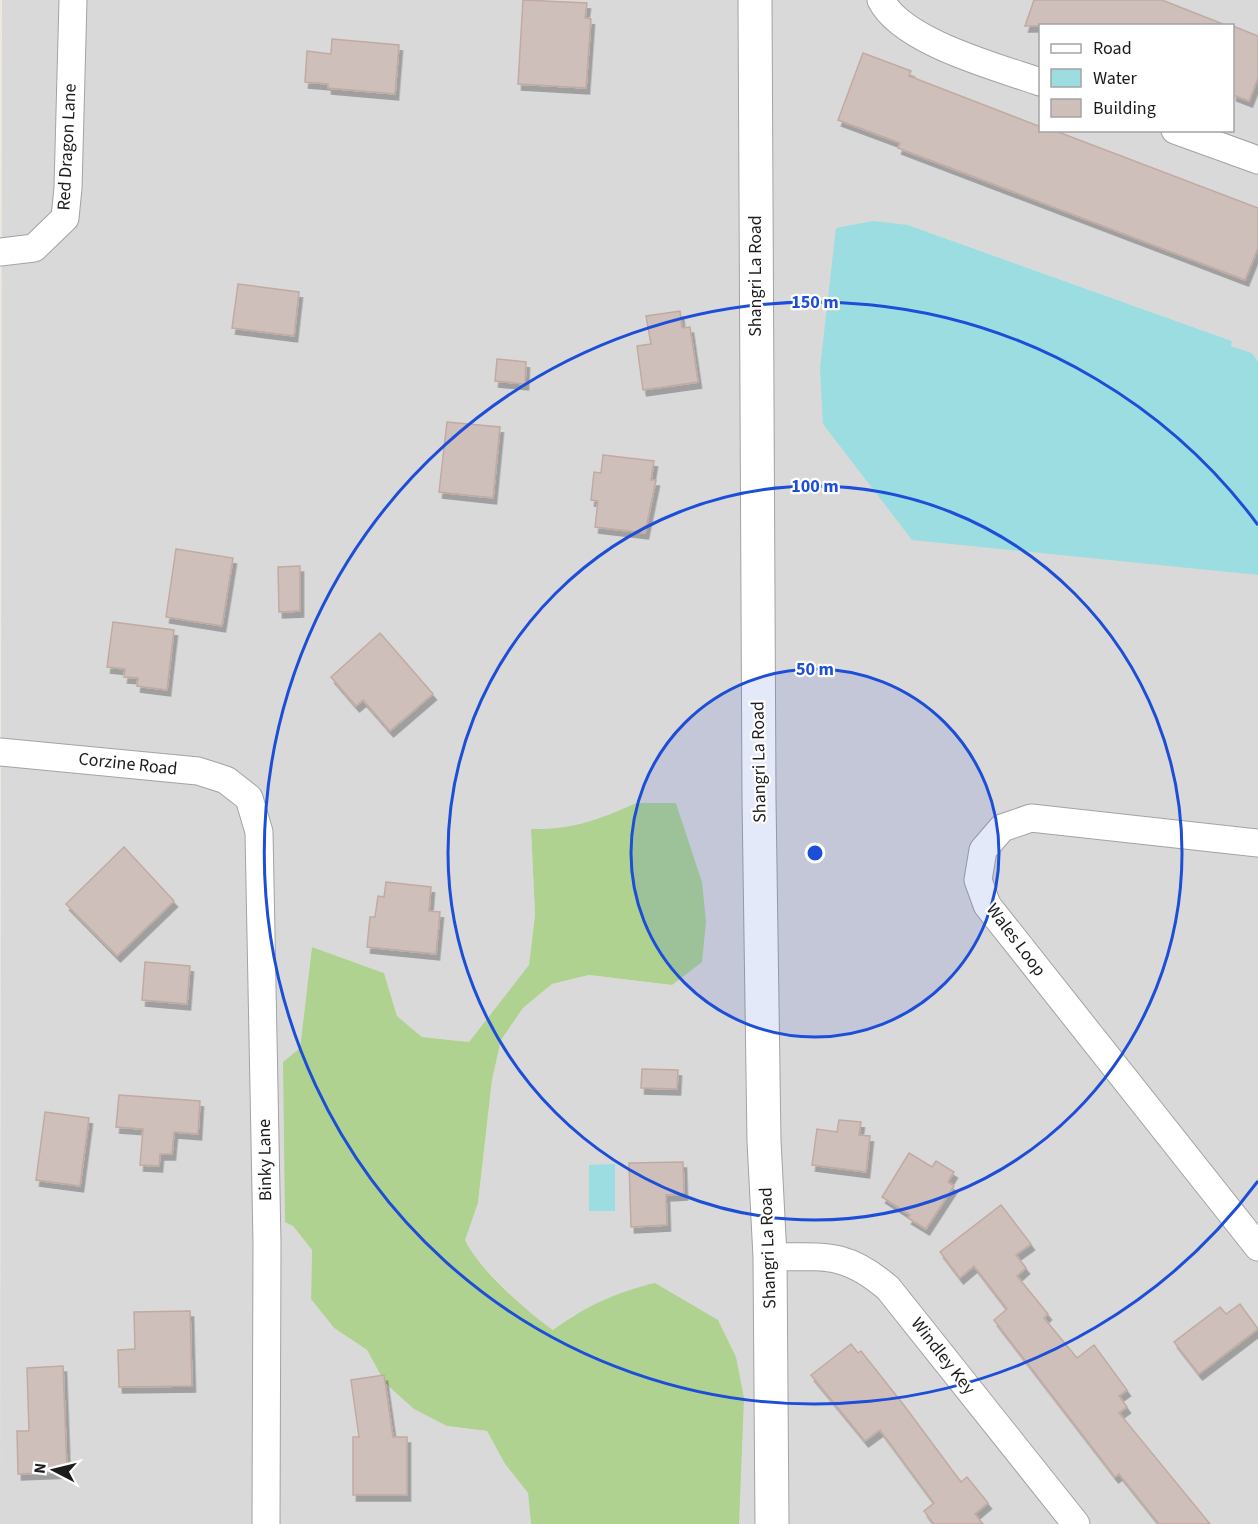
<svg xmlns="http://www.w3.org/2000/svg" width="1258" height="1524" font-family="'Source Sans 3',sans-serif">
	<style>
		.residential { fill: #dad9d9; fill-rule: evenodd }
		.forest { fill: #afd291 }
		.water { fill: #9cdde1 }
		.building { fill: #cfbfba; stroke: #c2aaa2; stroke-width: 1.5; filter: url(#shadow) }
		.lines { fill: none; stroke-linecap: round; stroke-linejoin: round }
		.minor-casing { stroke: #a3a3a3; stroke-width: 29 }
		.tertiary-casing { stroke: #a3a3a3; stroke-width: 35 }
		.minor { stroke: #fff; stroke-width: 27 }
		.tertiary { stroke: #fff; stroke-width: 33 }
		.ring { fill: none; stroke: #1d4ed8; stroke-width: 3 }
		.labels { text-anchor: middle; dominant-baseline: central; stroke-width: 4.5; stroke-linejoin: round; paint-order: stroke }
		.street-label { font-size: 18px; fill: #1c1c1c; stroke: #fff }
		.centre { fill: #1d4ed8; stroke: #fff; stroke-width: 3 }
		.ring-label { font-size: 18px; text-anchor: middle; font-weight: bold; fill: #1d4ed8; stroke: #fff; stroke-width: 4.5; stroke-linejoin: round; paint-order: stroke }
	</style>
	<defs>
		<filter id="shadow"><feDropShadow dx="3.5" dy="6" stdDeviation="0" flood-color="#0004"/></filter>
	</defs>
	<rect width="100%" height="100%" fill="#efe8e1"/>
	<!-- residential -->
	<g class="residential">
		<path d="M 2,0 L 740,0 L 758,1524 L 739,1524 L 739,1478 L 646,1285 L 572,1316 L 553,1330 L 531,1316 L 472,1255 L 464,1240 L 478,1203 L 492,1080 L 501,1040 L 523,1008 L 552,984 L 589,975 L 672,985 L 702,882 L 676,803 L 636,803 L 598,820 L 561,830 L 531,829 L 535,915 L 529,966 L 469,1042 L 422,1037 L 397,1016 L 384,973 L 312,947 L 300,1048 L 293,1226 L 312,1250 L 311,1299 L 334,1328 L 367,1350 L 385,1383 L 447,1426 L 487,1431 L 505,1464 L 528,1493 L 531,1524 L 0,1524 Z"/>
		<path d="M 769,0 L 1258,0 L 1258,361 L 1252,353 L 1230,346 L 1232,341 L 908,225 L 824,408 L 823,424 L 1225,571 L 1258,575 L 1258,1524 L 787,1524 L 778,1141 ZM 1040,26 L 1232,26 L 1232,130 L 1040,130 Z"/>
	</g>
	<!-- forest -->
	<path class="forest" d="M 636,803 L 676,803 L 702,882 L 706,922 L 702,962 L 672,985 L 589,975 L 552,984 L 523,1008 L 501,1040 L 492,1080 L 478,1203 L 465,1240 C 477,1267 528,1313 553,1330 C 582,1308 619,1291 655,1283 L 718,1320 L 736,1357 L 744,1398 L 739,1524 L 531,1524 L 528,1493 L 505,1464 L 487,1431 L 447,1426 L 414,1409 L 385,1383 L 367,1350 L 334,1328 L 311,1299 L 312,1250 L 293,1226 L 285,1222 L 283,1062 L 300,1048 L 312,947 L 384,973 L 397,1016 L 422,1037 L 469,1042 L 529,965 L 535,915 L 531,829 C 573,830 598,820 636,803 Z"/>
	<!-- water -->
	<g class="water">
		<path d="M 873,221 L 908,225 L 1232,341 L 1231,346 L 1252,353 L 1258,361 L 1258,575 L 912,540 L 823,424 L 820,368 L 836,228 Z"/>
		<path d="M 615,1164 L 615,1211 L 589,1211 L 589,1165 Z"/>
	</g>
	<!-- building -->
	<g class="building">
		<path d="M 523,0 L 587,3 L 585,18 L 591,19 L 586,88 L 518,84 Z"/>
		<path d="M 1034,0 L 1162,0 L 1223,24 L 1025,26 Z"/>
		<path d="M 1233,26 L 1258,36 L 1258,78 L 1249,101 L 1233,95 Z"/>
		<path d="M 332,39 L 399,45 L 395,94 L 328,88 L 328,84 L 305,82 L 307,51 L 331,54 Z"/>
		<path d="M 863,53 L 911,71 L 909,76 L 1041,127 L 1041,130 L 1053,130 L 1258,208 L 1258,248 L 1245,280 L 898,148 L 900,143 L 838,120 Z"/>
		<path d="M 238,284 L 299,292 L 294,336 L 232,328 Z"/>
		<path d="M 680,311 L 682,328 L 690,327 L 698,382 L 643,390 L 637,346 L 651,344 L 646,316 Z"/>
		<path d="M 497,359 L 526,362 L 525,384 L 495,381 Z"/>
		<path d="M 447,422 L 500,427 L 493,498 L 439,492 Z"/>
		<path d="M 603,455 L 654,461 L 651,480 L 656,480 L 645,533 L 595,527 L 598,501 L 591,500 L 594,472 L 601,473 Z"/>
		<path d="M 176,549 L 233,558 L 222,626 L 166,617 Z"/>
		<path d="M 300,566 L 300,611 L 279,612 L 278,567 Z"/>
		<path d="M 113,622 L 174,630 L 167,690 L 137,686 L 138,678 L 124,677 L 125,669 L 107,667 Z"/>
		<path d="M 380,633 L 433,694 L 390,731 L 363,700 L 356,706 L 331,677 Z"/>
		<path d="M 124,847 L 174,901 L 117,956 L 66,904 Z"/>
		<path d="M 386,882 L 431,887 L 429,911 L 440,912 L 436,954 L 367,947 L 370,917 L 375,917 L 378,896 L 384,897 Z"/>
		<path d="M 145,962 L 190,966 L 187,1004 L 142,1000 Z"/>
		<path d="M 642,1069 L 678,1070 L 677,1089 L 641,1088 Z"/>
		<path d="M 119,1095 L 200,1101 L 198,1134 L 174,1132 L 172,1154 L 160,1154 L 159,1166 L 140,1165 L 143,1129 L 116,1127 Z"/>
		<path d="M 45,1112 L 89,1118 L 80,1186 L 36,1180 Z"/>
		<path d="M 839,1120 L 861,1122 L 859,1135 L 870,1136 L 866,1172 L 812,1165 L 817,1129 L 837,1132 Z"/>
		<path d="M 909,1153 L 932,1167 L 936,1161 L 954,1172 L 948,1182 L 954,1186 L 926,1229 L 908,1218 L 910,1215 L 882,1197 Z"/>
		<path d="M 683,1162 L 684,1194 L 666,1195 L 667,1225 L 631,1227 L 629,1163 Z"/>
		<path d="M 1001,1205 L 1031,1244 L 1016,1255 L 1026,1268 L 1017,1276 L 1048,1314 L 1044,1318 L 1077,1358 L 1094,1345 L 1127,1390 L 1119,1396 L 1127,1407 L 1119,1413 L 1210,1524 L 1159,1524 L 1119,1474 L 1115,1477 L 994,1320 L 1007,1309 L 974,1266 L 960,1278 L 940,1252 Z"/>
		<path d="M 1240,1304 L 1258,1329 L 1199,1374 L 1174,1342 L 1220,1307 L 1226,1314 Z"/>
		<path d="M 190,1311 L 192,1386 L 119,1387 L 118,1350 L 135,1349 L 134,1312 Z"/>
		<path d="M 851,1344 L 858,1353 L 861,1351 L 903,1404 L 961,1482 L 967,1477 L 988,1503 L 975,1514 L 983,1524 L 934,1524 L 924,1511 L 934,1503 L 880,1430 L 865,1441 L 811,1375 Z"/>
		<path d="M 63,1366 L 67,1472 L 18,1474 L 17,1431 L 29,1431 L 27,1368 Z"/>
		<path d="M 384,1375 L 393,1437 L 407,1437 L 407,1495 L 353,1495 L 353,1437 L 359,1437 L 351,1380 Z"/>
	</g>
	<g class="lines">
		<defs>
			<g id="minor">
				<path d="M 881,0 C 902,42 997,67 1040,82"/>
				<path d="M 1175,130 L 1258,160"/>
				<path d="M 0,252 L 34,248 L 65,218 L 68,188 L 73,0"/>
				<path d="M 0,752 L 198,771 L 226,780 L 249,798 L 259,832 L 267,1243 L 266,1524"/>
				<path d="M 1258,843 L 1031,818 L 1002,828 L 983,850 L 978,880 L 987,905 L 1258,1247"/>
				<path d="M 770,1257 C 824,1257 845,1251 888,1288 L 1076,1524"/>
			</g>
			<path id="tertiary" d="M 755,0 L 759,799 L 764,1141 L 770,1257 L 772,1524"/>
		</defs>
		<!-- minor casing -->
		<use href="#minor" class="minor-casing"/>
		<!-- tertiary casing -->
		<use href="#tertiary" class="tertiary-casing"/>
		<!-- minor -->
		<use href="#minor" class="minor"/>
		<!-- tertiary -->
		<use href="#tertiary" class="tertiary"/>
	</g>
	<!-- distance rings -->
	<circle cx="815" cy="853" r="184" fill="#1d4ed8" fill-opacity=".12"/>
	<g class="ring">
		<circle cx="815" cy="853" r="184"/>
		<circle cx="815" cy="853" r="367"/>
		<path d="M1258 1181A551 551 0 1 1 1258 525"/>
	</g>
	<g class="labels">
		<!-- street labels -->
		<g class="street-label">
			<text transform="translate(67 147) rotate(-87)">Red Dragon Lane</text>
			<text transform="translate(755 276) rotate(-90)">Shangri La Road</text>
			<text transform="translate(759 762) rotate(-91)">Shangri La Road</text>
			<text transform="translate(128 764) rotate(6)">Corzine Road</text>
			<text transform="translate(1016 940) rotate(53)">Wales Loop</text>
			<text transform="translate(265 1160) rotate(-91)">Binky Lane</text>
			<text transform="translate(768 1248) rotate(-92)">Shangri La Road</text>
			<text transform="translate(943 1356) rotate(52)">Windley Key</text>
		</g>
	</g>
	<circle cx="815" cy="853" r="9" class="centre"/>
	<g class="ring-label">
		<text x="815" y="308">150 m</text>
		<text x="815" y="492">100 m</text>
		<text x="815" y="675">50 m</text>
	</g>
	<!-- legend -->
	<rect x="1039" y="24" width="195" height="108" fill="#ffffff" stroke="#a4a4a4" stroke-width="1.5"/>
	<rect x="1051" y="44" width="30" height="9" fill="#ffffff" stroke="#a4a4a4" stroke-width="1.5"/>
	<text x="1093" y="54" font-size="18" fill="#1c1c1c">Road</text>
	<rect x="1051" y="69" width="30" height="18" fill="#9cdde1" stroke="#a4a4a4" stroke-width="1.5"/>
	<text x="1093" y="84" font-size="18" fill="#1c1c1c">Water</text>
	<rect x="1051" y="99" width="30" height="18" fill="#cfbfba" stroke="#a4a4a4" stroke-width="1.5"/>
	<text x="1093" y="114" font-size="18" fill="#1c1c1c">Building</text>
	<!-- north arrow -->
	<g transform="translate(54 1470) rotate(277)" stroke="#ffffff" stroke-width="4.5" paint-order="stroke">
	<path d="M0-4.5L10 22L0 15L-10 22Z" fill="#1c1c1c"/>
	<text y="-9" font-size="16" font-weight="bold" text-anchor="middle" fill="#1c1c1c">N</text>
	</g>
</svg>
